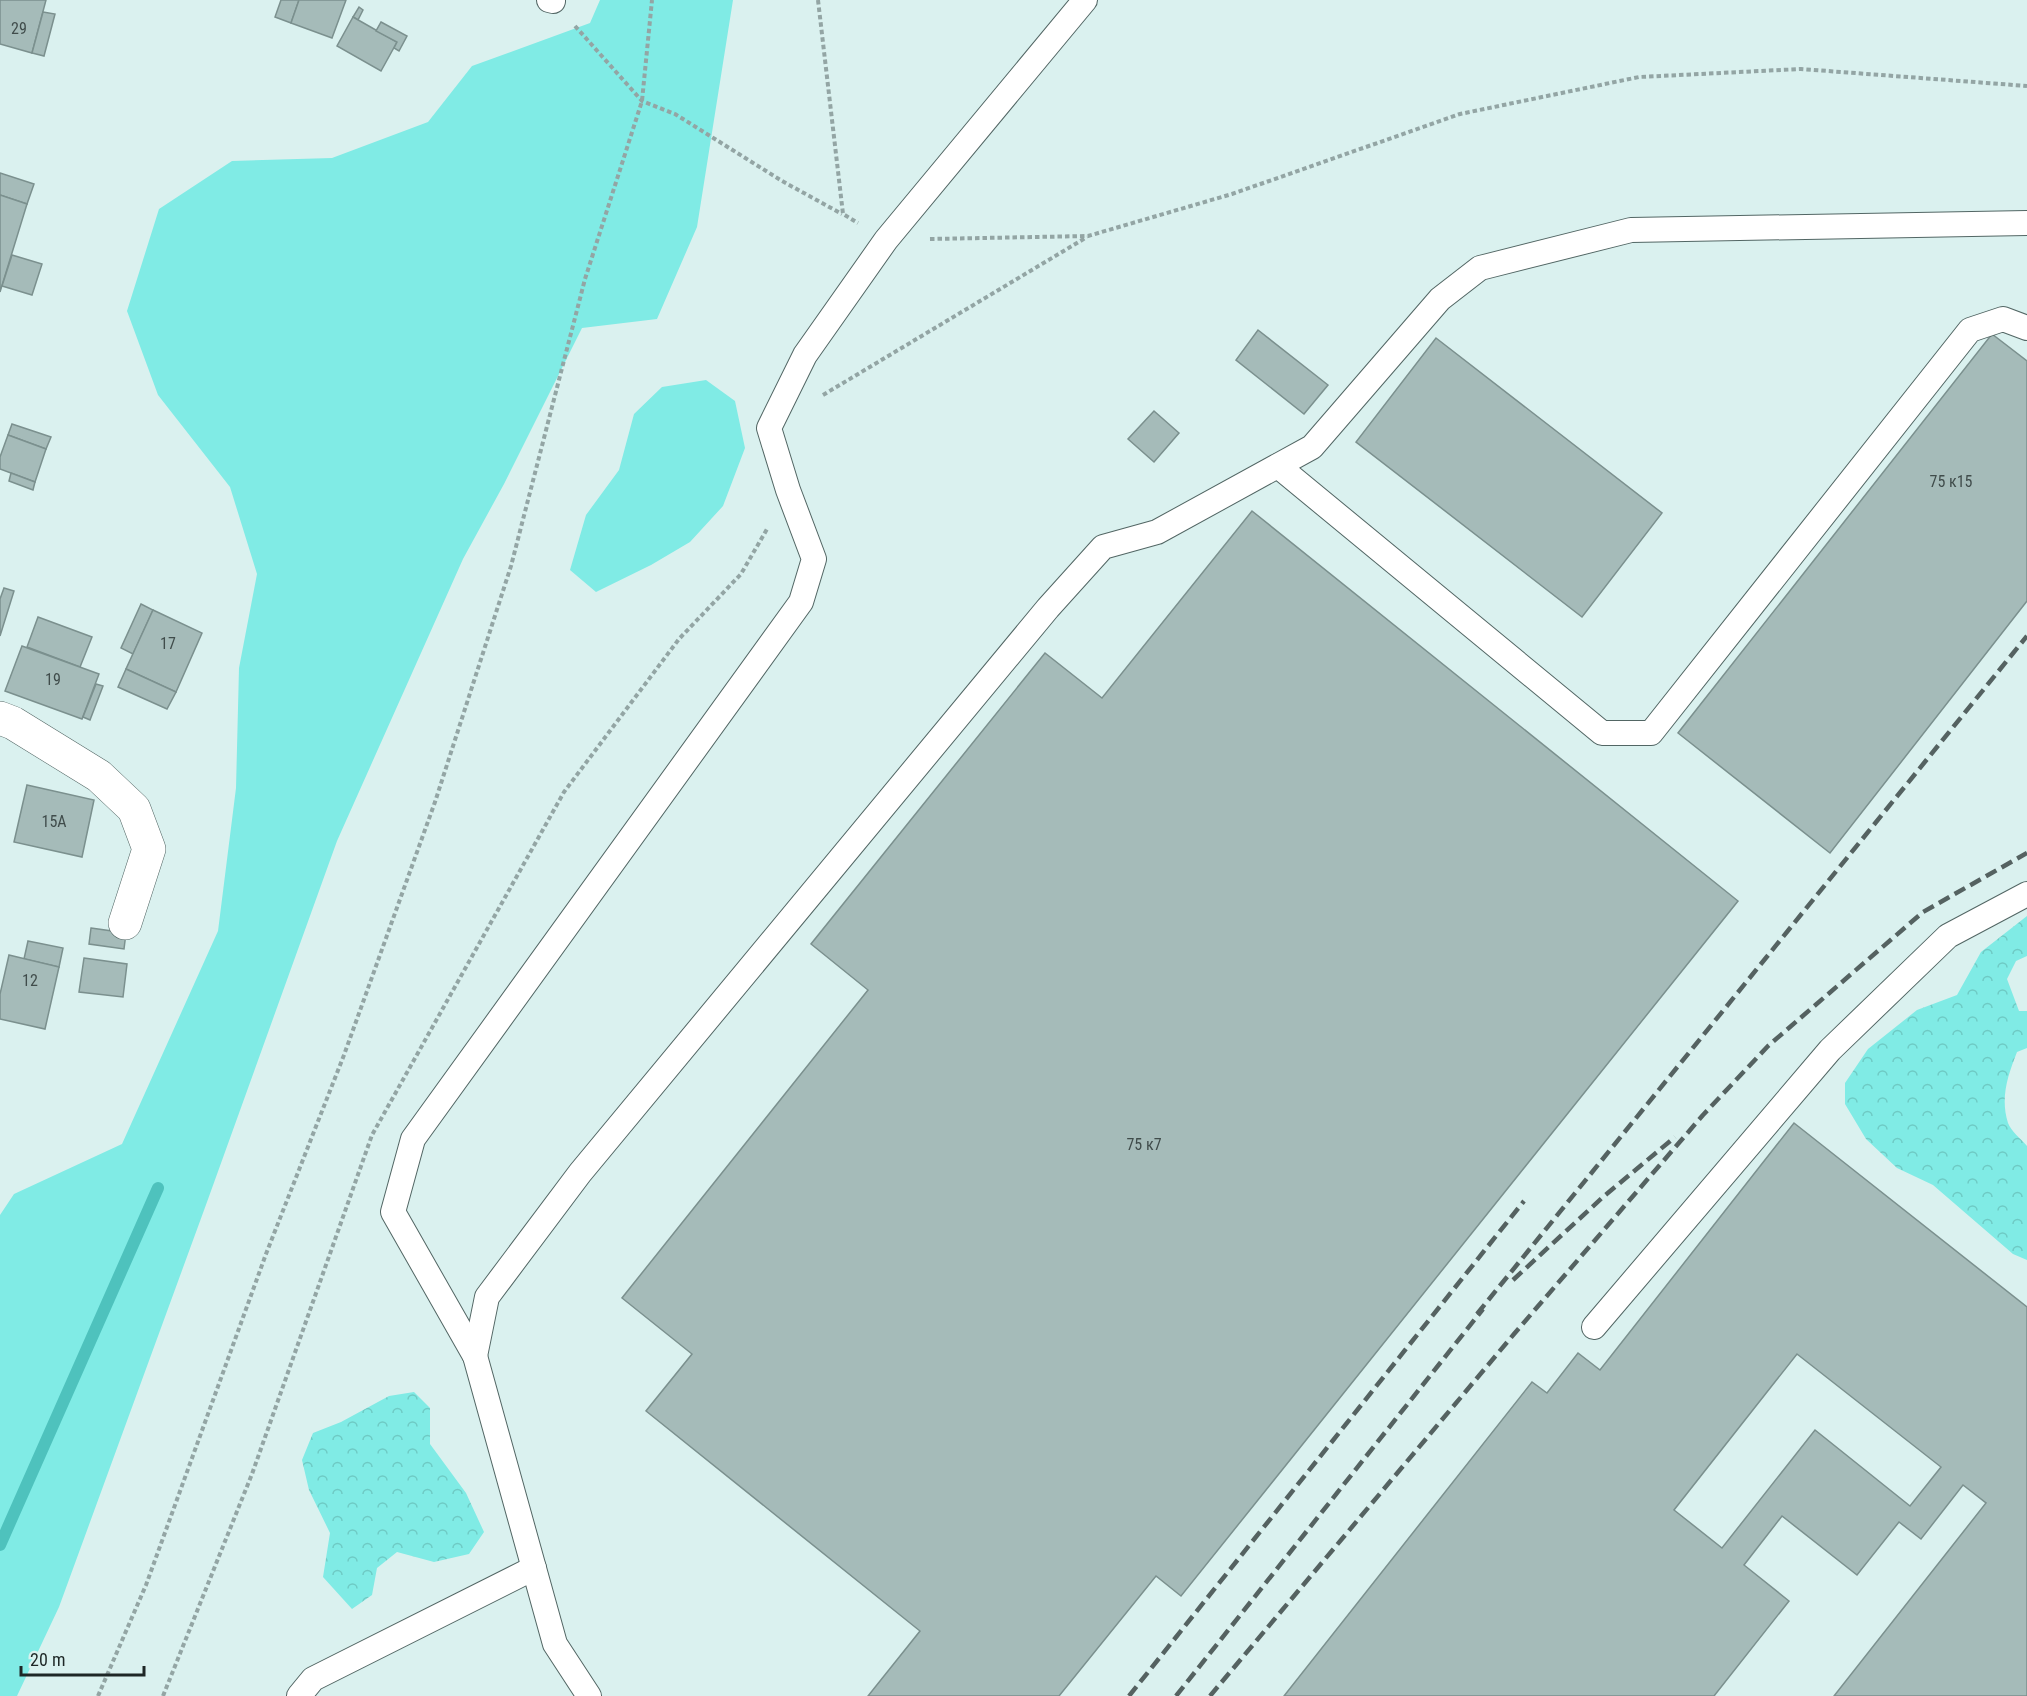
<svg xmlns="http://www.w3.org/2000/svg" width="2027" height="1696" font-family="'Roboto Condensed',sans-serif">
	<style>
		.green { fill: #80ebe5 }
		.forest { fill: url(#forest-crowns) }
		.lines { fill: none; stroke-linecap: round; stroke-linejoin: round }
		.stream { stroke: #4ec2bd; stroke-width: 12 }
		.building { fill: #a5bbb9; stroke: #7b908e; stroke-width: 1.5; fill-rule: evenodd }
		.lane-casing { stroke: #526664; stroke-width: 26 }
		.street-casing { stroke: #526664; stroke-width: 34 }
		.path { stroke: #93a5a4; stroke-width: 4; stroke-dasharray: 4.5 3; stroke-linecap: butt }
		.lane { stroke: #fff; stroke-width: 24 }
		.street { stroke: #fff; stroke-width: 33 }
		.rail { stroke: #556261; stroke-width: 4.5; stroke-dasharray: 12 6; stroke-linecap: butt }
		.labels { text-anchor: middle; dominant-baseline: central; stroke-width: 6; stroke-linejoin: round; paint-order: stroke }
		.number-label { font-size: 16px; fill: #404c4b }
	</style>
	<defs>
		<pattern id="forest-crowns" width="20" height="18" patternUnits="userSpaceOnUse" patternTransform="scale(1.5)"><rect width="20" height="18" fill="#80ebe5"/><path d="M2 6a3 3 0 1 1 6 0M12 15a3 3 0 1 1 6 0" fill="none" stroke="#6ecac4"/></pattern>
	</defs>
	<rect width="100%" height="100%" fill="#daf1ef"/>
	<!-- green -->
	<g class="green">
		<path d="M 600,0 L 733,0 L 697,227 L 657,319 L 582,328 L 504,484 L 463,559 L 337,841 L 207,1202 L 59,1607 L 17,1696 L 0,1696 L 0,1215 L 14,1194 L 122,1144 L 218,931 L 236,788 L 239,668 L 257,574 L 230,487 L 158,395 L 127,311 L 159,209 L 232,161 L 332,158 L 428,122 L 472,66 L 590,23 Z"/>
		<path d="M 706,380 L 735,401 L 745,448 L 723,506 L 690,542 L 651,565 L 596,592 L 570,570 L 586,515 L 619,470 L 634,414 L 662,387 Z"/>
	</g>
	<!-- forest -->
	<g class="forest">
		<path d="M 2027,916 L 2027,956 L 2016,961 L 2007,979 L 2019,1011 L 2027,1011 L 2027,1048 L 2017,1052 C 2008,1075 2000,1098 2008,1123 C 2011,1131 2021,1139 2027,1146 L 2027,1260 L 2013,1254 L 1933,1185 L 1897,1168 L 1866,1139 L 1845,1104 L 1845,1083 L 1868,1049 L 1917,1010 L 1957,995 L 1981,952 Z"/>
		<path d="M 414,1392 L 430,1408 L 430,1444 L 466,1493 L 484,1532 L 469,1554 L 434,1562 L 397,1552 L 377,1568 L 372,1595 L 352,1609 L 323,1577 L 330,1533 L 309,1490 L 302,1460 L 313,1433 L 341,1422 L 389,1396 Z"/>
	</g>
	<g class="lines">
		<!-- stream -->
		<path class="stream" d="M 0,1545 L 158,1188"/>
	</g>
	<!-- building -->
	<g class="building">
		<path d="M 0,0 L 46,0 L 32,53 L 0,44 Z"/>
		<path d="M 281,0 L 299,0 L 291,23 L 275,17 Z"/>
		<path d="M 299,0 L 346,0 L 332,38 L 291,23 Z"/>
		<path d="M 359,7 L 363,10 L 358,20 L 353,17 Z"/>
		<path d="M 43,12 L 55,14 L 44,56 L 32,53 Z"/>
		<path d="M 353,17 L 397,42 L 381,71 L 337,46 Z"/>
		<path d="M 381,22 L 407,36 L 399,51 L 394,48 L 397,42 L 376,31 Z"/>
		<path d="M 0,173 L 34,184 L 27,204 L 0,195 Z"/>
		<path d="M 0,195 L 27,204 L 0,292 Z"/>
		<path d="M 12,255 L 42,264 L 32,295 L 2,286 Z"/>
		<path d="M 1258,330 L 1328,385 L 1304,414 L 1236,360 Z"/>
		<path d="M 1992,334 L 2027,361 L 2027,601 L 1830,853 L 1678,733 Z"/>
		<path d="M 1436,338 L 1662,513 L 1582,617 L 1356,442 Z"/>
		<path d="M 1154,411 L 1179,433 L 1154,462 L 1128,439 Z"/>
		<path d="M 12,424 L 51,437 L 46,449 L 8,435 Z"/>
		<path d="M 8,435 L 46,449 L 35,482 L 0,469 L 0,457 Z"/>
		<path d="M 11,473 L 35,482 L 33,490 L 9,481 Z"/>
		<path d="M 1252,511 L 1738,901 L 1181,1596 L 1156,1576 L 1059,1696 L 868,1696 L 920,1631 L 646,1411 L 692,1354 L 622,1298 L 868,990 L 811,944 L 1045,653 L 1102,698 Z"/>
		<path d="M 4,588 L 14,591 L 0,636 L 0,599 Z"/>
		<path d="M 141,604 L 153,610 L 133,654 L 121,648 Z"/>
		<path d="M 153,610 L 202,633 L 176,692 L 126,669 Z"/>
		<path d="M 38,617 L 92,637 L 80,667 L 27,647 Z"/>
		<path d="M 22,646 L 99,674 L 82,719 L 5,691 Z"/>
		<path d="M 126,669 L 176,692 L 167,709 L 118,687 Z"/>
		<path d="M 96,684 L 103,686 L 90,720 L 83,717 Z"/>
		<path d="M 27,785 L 94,800 L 82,857 L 14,842 Z"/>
		<path d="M 91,928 L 126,933 L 124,949 L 89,944 Z"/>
		<path d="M 28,941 L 63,948 L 59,967 L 24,959 Z"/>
		<path d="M 9,955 L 59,967 L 45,1029 L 0,1019 L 0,994 Z"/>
		<path d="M 84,958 L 127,964 L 123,997 L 79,992 Z"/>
		<path d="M 1794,1123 L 2027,1307 L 2027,1696 L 1834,1696 L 1986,1503 L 1963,1485 L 1921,1539 L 1899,1522 L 1857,1575 L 1782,1516 L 1744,1565 L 1789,1601 L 1714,1696 L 1284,1696 L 1532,1382 L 1547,1393 L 1578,1353 L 1600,1370 ZM 1797,1354 L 1941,1467 L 1910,1506 L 1815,1430 L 1722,1548 L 1674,1510 Z"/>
	</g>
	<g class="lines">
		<defs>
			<g id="lane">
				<path d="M 549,0 L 553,1"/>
				<path d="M 1278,466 L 1602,733 L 1651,733 L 1970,330 L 2003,319 L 2027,328"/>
				<path d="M 1594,1327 L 1830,1050 L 1948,936 L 2027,894"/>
				<path d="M 475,1356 L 487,1297 L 580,1173 L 1048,608 L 1103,547 L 1157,532 L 1312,447 L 1440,299 L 1480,268 L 1631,230 L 2027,223"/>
				<path d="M 299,1696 L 313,1679 L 534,1568"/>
				<path d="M 589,1696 L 555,1644 L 475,1356 L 393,1212 L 413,1139 L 801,602 L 814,559 L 788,490 L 769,428 L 805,355 L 886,240 L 1085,0"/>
			</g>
			<path id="street" d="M 0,718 L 13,723 L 99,776 L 134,809 L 149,849 L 125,923"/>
		</defs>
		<!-- lane casing -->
		<use href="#lane" class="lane-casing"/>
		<!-- street casing -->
		<use href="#street" class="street-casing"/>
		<!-- path -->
		<g class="path">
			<path d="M 818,0 L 843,214 L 858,223"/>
			<path d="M 575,26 L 642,101 L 675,114 L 782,181 L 842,214"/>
			<path d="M 930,239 L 1088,236 L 1232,194 L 1460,114 L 1639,77 L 1801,69 L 2027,86"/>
			<path d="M 823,395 L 1087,237"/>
			<path d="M 98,1696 L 146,1585 L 266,1254 L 344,1055 L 435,802 L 511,566 L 585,279 L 642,101 L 652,0"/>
			<path d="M 163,1696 L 252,1474 L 372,1135 L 564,792 L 679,639 L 741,574 L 767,529"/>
		</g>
		<!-- lane -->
		<use href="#lane" class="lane"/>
		<!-- street -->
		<use href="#street" class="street"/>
		<!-- rail -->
		<g class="rail">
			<path d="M 1513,1280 L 1603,1197 L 1675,1137"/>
			<path d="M 1477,1314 L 2027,636"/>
			<path d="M 1129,1696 L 1524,1201"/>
			<path d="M 1176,1696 L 1483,1309"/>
			<path d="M 1210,1696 L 1514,1334 L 1703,1115 L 1768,1046 L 1923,912 L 2027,853"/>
		</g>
	</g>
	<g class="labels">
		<!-- number labels -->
		<g class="number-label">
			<text x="19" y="28">29</text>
			<text x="1951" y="481">75 к15</text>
			<text x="168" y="643">17</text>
			<text x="53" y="679">19</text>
			<text x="54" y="821">15А</text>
			<text x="30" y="980">12</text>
			<text x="1144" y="1144">75 к7</text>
		</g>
	</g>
	<!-- scale -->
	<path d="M21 1666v9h123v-9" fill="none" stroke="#1e2726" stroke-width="3"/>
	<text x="30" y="1666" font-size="18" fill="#1e2726" stroke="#daf1ef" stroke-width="4.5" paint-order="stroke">20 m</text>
</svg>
